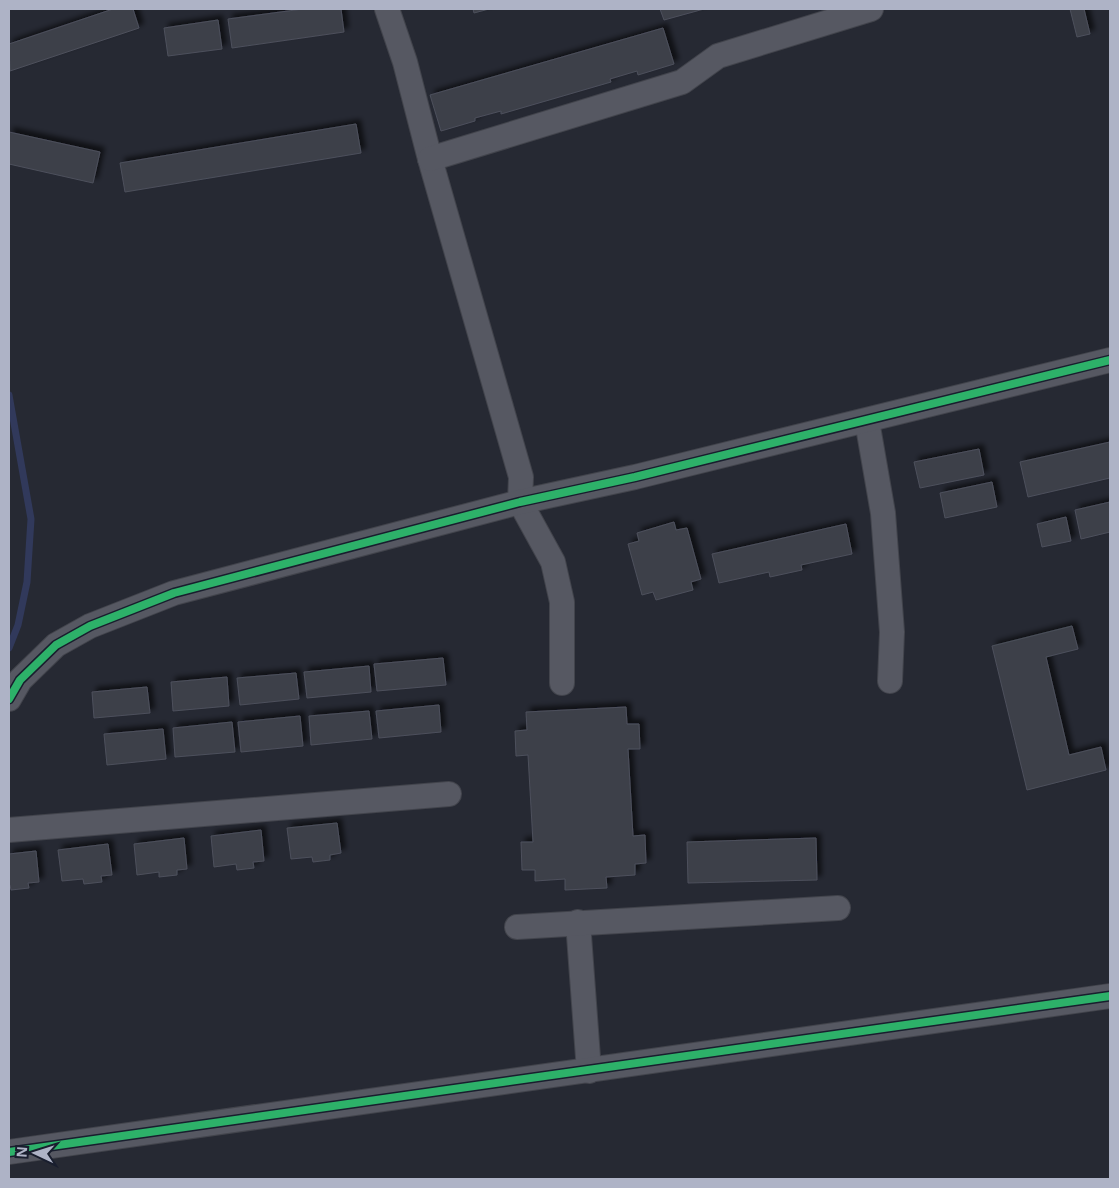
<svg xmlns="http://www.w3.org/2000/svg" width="1119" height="1188" font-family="'Open Sans',sans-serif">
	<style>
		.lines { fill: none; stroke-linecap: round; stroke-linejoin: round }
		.stream { stroke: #31395b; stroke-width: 7 }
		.building { fill: #3d404a; stroke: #4d505c; filter: url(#shadow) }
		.minor-casing { stroke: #42444c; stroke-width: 26 }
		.minor { stroke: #565862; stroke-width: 24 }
		.cycleway-casing { stroke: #191e2e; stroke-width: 11 }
		.cycleway { stroke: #2db169; stroke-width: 8 }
	</style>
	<defs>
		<filter id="shadow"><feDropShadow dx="4.5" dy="-4.5" stdDeviation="2.5" flood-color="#0009"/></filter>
	</defs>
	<rect width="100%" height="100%" fill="#262933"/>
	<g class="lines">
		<!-- stream -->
		<path class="stream" d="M 9,395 L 31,519 L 27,582 L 18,625 L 9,648"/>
	</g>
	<!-- building -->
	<g class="building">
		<path d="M 113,9 L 133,9 L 139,28 L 10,71 L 9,44 Z"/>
		<path d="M 303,9 L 341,9 L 344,32 L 232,48 L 228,19 Z"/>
		<path d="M 473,9 L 489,9 L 474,13 Z"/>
		<path d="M 660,9 L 704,9 L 664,20 Z"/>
		<path d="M 1070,9 L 1084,9 L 1090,34 L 1077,37 Z"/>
		<path d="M 218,20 L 222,49 L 168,56 L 164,28 Z"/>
		<path d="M 663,28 L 674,64 L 638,75 L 637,71 L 610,79 L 611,82 L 501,114 L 501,111 L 475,118 L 475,121 L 441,131 L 430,95 Z"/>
		<path d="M 356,124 L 361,153 L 125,192 L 120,163 Z"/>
		<path d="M 9,132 L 100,152 L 93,183 L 9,164 Z"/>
		<path d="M 1110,442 L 1110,478 L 1028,497 L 1020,462 Z"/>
		<path d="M 979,449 L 984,475 L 920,488 L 914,462 Z"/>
		<path d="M 992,482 L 997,507 L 945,518 L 940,493 Z"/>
		<path d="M 1110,502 L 1110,532 L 1081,539 L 1075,510 Z"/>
		<path d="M 1066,517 L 1071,541 L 1042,547 L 1037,524 Z"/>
		<path d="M 674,522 L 676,530 L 687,528 L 701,579 L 691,582 L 693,590 L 656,600 L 653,592 L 642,595 L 628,544 L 639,541 L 637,533 Z"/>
		<path d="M 846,524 L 852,554 L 801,565 L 802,570 L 770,577 L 769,572 L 719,583 L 712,554 Z"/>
		<path d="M 1072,626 L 1078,649 L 1046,657 L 1069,755 L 1101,747 L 1106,770 L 1027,790 L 992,646 Z"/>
		<path d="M 443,658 L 446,685 L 377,691 L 374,664 Z"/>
		<path d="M 369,666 L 371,692 L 307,698 L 304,672 Z"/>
		<path d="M 296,673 L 299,699 L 240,705 L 237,678 Z"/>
		<path d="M 227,677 L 229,706 L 173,711 L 171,682 Z"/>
		<path d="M 147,687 L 150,713 L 94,718 L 92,692 Z"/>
		<path d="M 439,705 L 441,732 L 379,738 L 376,711 Z"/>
		<path d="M 626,707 L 627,724 L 639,724 L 640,749 L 628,749 L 633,836 L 645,835 L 646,863 L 635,864 L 635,875 L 606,877 L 607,888 L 565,890 L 565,879 L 535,881 L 535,870 L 522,870 L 521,842 L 533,842 L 528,755 L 516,756 L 515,731 L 527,730 L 526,712 Z"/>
		<path d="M 369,711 L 372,739 L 311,745 L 309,716 Z"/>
		<path d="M 300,716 L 303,746 L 241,752 L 238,722 Z"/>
		<path d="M 232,722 L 235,752 L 175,757 L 173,728 Z"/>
		<path d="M 163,729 L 166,759 L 107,765 L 104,734 Z"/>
		<path d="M 337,823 L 341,853 L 330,855 L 330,860 L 313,862 L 312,857 L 291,859 L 287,828 Z"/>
		<path d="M 261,830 L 264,861 L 253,862 L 254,868 L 237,870 L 236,864 L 214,867 L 211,836 Z"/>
		<path d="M 184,838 L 187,869 L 177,870 L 177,875 L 159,877 L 159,872 L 137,875 L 134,844 Z"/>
		<path d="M 816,838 L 817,880 L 688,883 L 687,842 Z"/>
		<path d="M 108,844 L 112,875 L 101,876 L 102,882 L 84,884 L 83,879 L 62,881 L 58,850 Z"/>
		<path d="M 36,851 L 39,882 L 28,883 L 29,888 L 11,890 L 10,885 L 9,885 L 9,854 Z"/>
	</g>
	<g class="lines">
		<defs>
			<g id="minor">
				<path d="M 387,9 L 405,62 L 430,159 L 521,477 L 520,502 L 553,562 L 562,602 L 562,683"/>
				<path d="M 430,159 L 682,82 L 718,56 L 871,9"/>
				<path d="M 867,421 L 883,513 L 892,632 L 890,681"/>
				<path d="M 9,699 L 20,680 L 56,645 L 90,626 L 174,593 L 520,502 L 635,477 L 1110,360"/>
				<path d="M 9,830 L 449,794"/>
				<path d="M 578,922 L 589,1071"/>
				<path d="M 517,927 L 838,908"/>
				<path d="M 9,1152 L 1110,996"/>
			</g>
		</defs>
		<!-- minor casing -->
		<use href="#minor" class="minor-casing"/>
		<!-- minor -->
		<use href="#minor" class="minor"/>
		<defs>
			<g id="cycleway">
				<path d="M 9,699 L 20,680 L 56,645 L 90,626 L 174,593 L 520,502 L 635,477 L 1110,360"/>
				<path d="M 9,1152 L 1110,996"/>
			</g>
		</defs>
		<!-- cycleway casing -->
		<use href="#cycleway" class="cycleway-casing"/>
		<!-- cycleway -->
		<use href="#cycleway" class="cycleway"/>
	</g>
	<!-- border -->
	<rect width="1119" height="1188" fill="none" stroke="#aeb3c6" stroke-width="20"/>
	<!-- north arrow -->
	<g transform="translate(35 1153) rotate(274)" stroke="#191e2e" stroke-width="4" paint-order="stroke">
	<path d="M0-4L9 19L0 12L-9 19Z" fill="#aeb3c6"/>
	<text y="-8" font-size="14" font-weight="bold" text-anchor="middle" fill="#aeb3c6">N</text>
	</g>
</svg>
